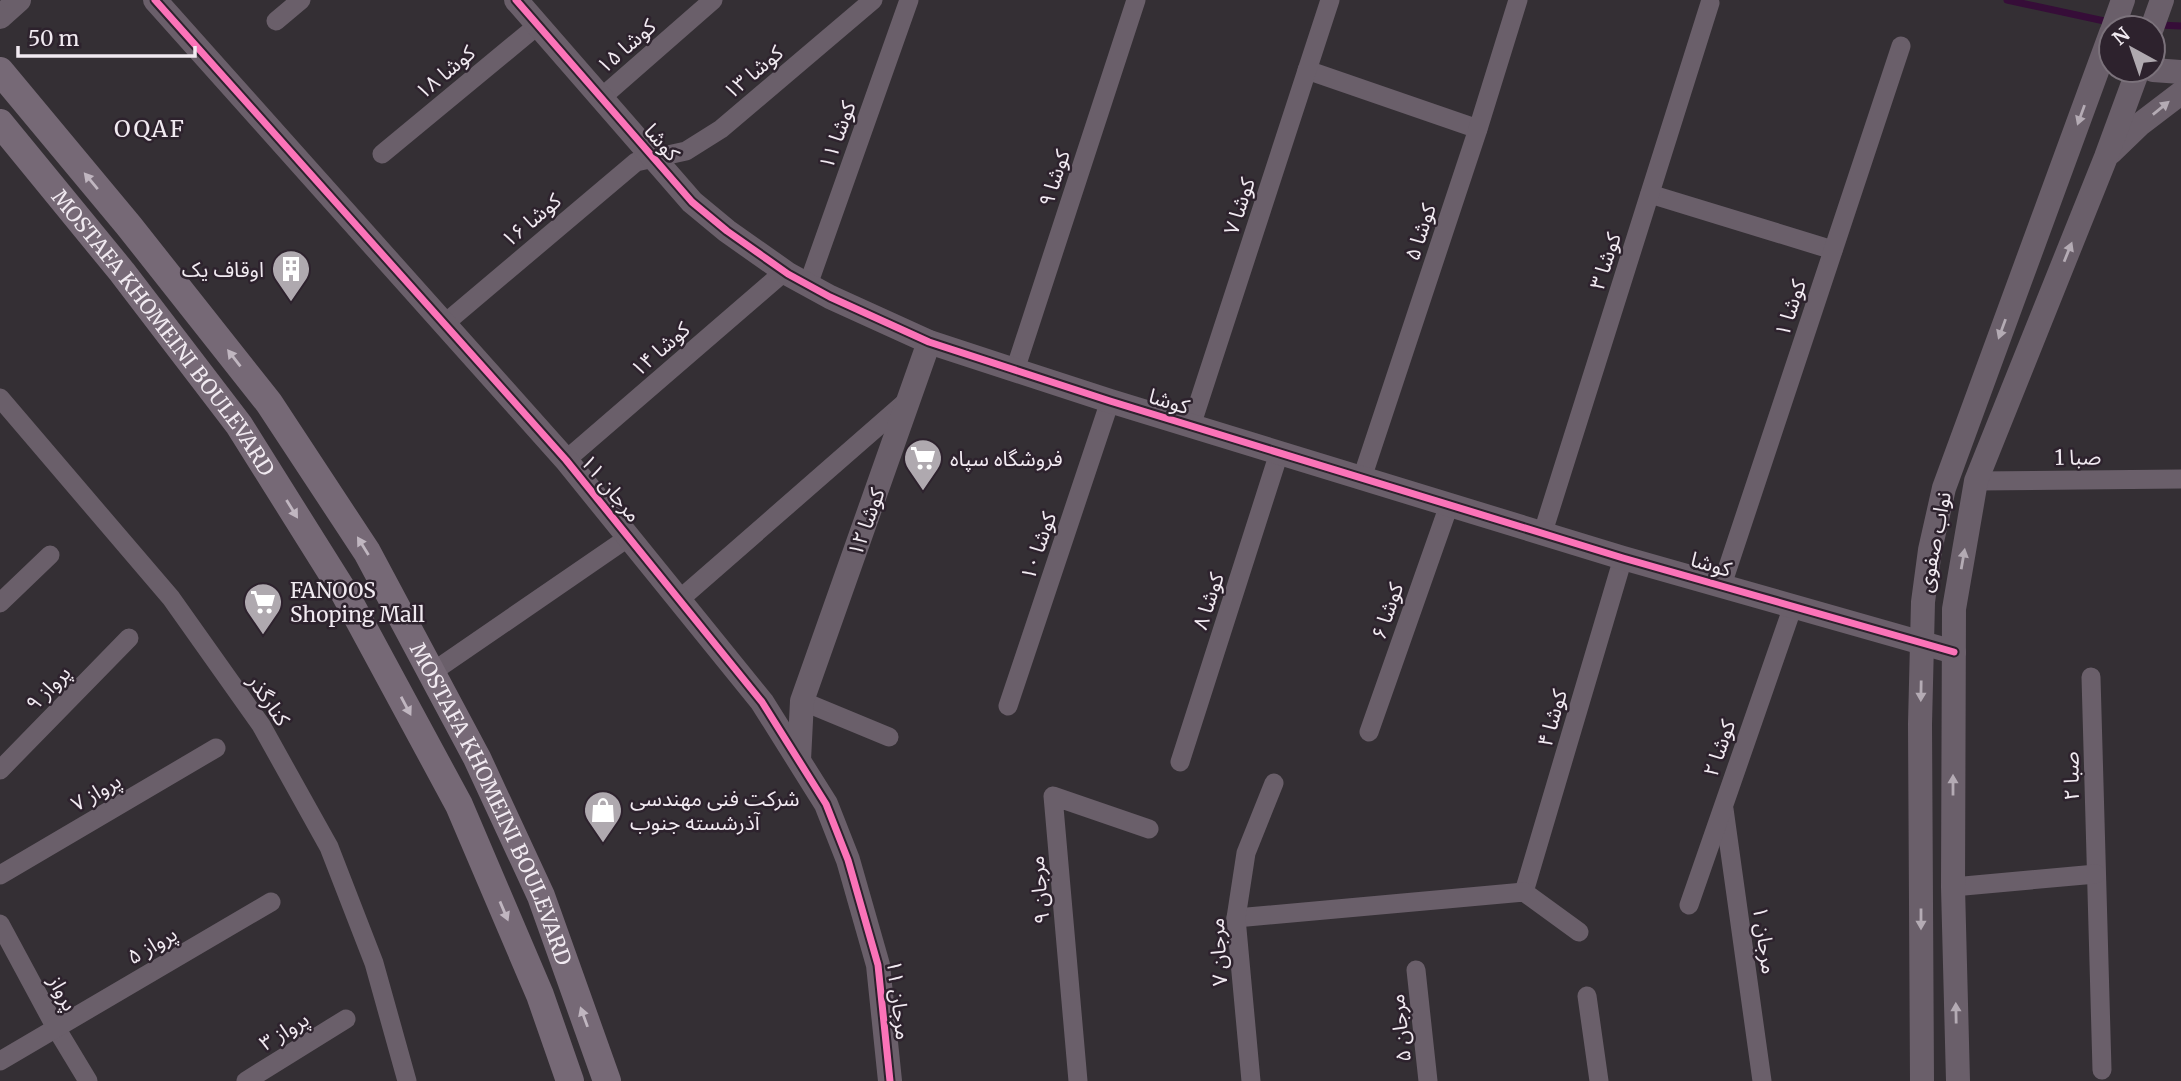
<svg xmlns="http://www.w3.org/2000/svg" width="2181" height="1081" font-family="Merriweather,'Noto Sans Arabic',serif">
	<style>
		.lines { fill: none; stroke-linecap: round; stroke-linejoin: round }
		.stream { stroke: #360d38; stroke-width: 7 }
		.minor { stroke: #6a5f6a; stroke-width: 19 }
		.tertiary { stroke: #6a5f6a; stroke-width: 24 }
		.secondary { stroke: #766976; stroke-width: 28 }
		.cycleway-casing { stroke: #2d222d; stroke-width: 11 }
		.cycleway { stroke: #fb73b8; stroke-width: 7 }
		.oneway { fill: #b4abb4 }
		.oneway2 { fill: #c0b6c0 }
		.labels { text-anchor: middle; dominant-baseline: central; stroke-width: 5; stroke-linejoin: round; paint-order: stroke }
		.street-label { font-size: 21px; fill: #f1eaf1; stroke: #2d222d }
		.poi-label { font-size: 21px; fill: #f1eaf1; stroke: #2d222d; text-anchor: start }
		.neighbourhood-label { font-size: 23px; letter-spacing: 2px; fill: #f1eaf1; stroke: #2d222d }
	</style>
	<rect width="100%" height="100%" fill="#342f34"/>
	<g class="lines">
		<!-- stream -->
		<g class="stream">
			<path d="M 2007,0 L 2109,22"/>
			<path d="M 2121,23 L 2147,24"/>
			<path d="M 2159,25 L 2181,26"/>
		</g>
		<!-- minor -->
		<g class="minor">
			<path d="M 276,21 L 301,0"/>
			<path d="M 1307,70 L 1478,129"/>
			<path d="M 601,98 L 713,0"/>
			<path d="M 382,154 L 538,25"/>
			<path d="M 1650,194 L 1833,250"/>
			<path d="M 808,285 L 909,0"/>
			<path d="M 443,325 L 636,162 L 686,151 L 721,129 L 873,0"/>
			<path d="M 1015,370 L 1136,0"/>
			<path d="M 0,398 L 171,598 L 261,725 L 329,847 L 374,963 L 407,1081"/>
			<path d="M 1191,426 L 1330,0"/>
			<path d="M 566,460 L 785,271"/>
			<path d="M 1362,478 L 1478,129 L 1518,0"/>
			<path d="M 1976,481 L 2181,479"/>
			<path d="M 1543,532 L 1710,3"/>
			<path d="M 1722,585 L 1901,46"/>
			<path d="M 679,600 L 908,400"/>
			<path d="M 0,603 L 50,555"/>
			<path d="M 431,673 L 629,537"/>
			<path d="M 2091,677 L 2102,1070"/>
			<path d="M 802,701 L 889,737"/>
			<path d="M 1008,706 L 1110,401"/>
			<path d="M 1369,732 L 1449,505"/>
			<path d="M 1180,762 L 1279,453"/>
			<path d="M 0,770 L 129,638"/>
			<path d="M 1724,809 L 1762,1081"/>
			<path d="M 0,875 L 216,748"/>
			<path d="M 1953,887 L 2096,874"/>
			<path d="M 1524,892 L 1623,558"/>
			<path d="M 1689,905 L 1793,606"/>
			<path d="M 1236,918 L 1524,892 L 1579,932"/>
			<path d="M 0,924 L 56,1028 L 88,1081"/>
			<path d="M 1416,970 L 1428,1081"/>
			<path d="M 1587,996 L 1599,1081"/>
			<path d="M 0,1061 L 271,902"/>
			<path d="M 246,1081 L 346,1019"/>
			<path d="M 1078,1081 L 1053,796 L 1149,829"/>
			<path d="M 1251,1081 L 1236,918 L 1246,853 L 1274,783"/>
		</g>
		<!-- tertiary -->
		<g class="tertiary">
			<path d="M 155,0 L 566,460 L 762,702 L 826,804 L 848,860 L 878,965 L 890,1081"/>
			<path d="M 516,0 L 692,202 L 727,231 L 788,274 L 830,297 L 929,342 L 1110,401 L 1623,558 L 1954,652"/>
			<path d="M 0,17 L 19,0"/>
			<path d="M 2113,28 L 2123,0"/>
			<path d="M 2152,28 L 2162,0"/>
			<path d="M 2153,70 L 2181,72"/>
			<path d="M 2111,152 L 2139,125 L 2181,93"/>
			<path d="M 799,760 L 802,701 L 929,342"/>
			<path d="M 1922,1081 L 1920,724 L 1923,602 L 1930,550 L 1944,488 L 2111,33"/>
			<path d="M 1958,1081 L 1953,887 L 1954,609 L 1976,481 L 2106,157 L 2138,70"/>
		</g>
		<!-- secondary -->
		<g class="secondary">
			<path id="s1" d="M 0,71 L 129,226 L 269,403 L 367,552 L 477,758 L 541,896 L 607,1081"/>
			<path id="s2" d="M 0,123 L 122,272 L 239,425 L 345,594 L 459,805 L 540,995 L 570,1081"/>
		</g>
		<defs>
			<g id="cycleway">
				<path d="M 155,0 L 566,460 L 762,702 L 826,804 L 848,860 L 878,965 L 890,1081"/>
				<path d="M 516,0 L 692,202 L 727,231 L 788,274 L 830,297 L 929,342 L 1110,401 L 1623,558 L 1954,652"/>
			</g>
		</defs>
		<!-- cycleway casing -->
		<use href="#cycleway" class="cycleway-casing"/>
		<!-- cycleway -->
		<use href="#cycleway" class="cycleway"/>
	</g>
	<!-- one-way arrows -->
	<defs><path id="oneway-solid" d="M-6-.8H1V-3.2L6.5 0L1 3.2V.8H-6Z" transform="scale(1.75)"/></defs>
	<g class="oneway">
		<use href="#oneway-solid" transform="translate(2161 108) rotate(-39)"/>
		<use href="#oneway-solid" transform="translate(2081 115) rotate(110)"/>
		<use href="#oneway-solid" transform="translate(2068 252) rotate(-68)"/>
		<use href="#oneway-solid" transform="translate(2002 329) rotate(110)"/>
		<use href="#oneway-solid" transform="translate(1963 559) rotate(-80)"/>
		<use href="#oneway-solid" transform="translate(1921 691) rotate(91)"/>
		<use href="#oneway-solid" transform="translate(1953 785) rotate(-90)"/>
		<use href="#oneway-solid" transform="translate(1921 919) rotate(90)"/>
		<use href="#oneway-solid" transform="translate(1956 1013) rotate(-91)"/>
	</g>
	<g class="oneway2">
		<use href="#oneway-solid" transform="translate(91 181) rotate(-130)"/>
		<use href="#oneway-solid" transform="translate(234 358) rotate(-128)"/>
		<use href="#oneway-solid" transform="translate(292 509) rotate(58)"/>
		<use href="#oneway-solid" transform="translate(363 546) rotate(-122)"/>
		<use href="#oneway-solid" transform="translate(406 706) rotate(62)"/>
		<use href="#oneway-solid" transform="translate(504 911) rotate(67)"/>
		<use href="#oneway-solid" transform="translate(584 1017) rotate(-110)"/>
	</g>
	<!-- icons -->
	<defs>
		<symbol id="building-pin" viewBox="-11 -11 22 30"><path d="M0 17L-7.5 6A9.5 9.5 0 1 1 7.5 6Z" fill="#afa9af" stroke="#2d222d"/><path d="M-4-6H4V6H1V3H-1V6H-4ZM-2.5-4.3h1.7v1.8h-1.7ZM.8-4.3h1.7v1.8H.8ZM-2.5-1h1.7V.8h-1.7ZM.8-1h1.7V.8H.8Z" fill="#fff"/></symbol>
		<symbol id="supermarket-pin" viewBox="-11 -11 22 30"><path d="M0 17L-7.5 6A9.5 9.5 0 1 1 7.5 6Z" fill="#afa9af" stroke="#2d222d"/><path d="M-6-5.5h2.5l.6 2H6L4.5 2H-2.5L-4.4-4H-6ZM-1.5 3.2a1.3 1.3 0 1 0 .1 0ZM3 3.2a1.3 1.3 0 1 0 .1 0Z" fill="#fff"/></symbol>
		<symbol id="shop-pin" viewBox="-11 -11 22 30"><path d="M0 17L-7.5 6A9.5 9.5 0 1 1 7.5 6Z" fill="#afa9af" stroke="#2d222d"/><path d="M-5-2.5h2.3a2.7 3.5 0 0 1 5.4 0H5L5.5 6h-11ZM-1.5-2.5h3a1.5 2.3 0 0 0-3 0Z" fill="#fff"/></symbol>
	</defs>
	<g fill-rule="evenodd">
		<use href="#building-pin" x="269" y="247" width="44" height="60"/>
		<use href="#supermarket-pin" x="901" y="436" width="44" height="60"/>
		<use href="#supermarket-pin" x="241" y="580" width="44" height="60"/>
		<use href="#shop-pin" x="581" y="788" width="44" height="60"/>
	</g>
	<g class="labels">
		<!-- street labels -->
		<g class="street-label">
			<text transform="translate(626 46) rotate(-41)">کوشا ۱۵</text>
			<text transform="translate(445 72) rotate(-40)">کوشا ۱۸</text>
			<text transform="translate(753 72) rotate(-40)">کوشا ۱۳</text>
			<text transform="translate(837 135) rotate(-70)">کوشا ۱۱</text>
			<text transform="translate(662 142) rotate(49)">کوشا</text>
			<text transform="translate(1054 178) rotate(-72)">کوشا ۹</text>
			<text transform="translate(1239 206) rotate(-72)">کوشا ۷</text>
			<text transform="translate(531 220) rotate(-40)">کوشا ۱۶</text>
			<text transform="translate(1420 232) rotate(-72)">کوشا ۵</text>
			<text transform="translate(1605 261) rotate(-72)">کوشا ۳</text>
			<text transform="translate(1790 308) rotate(-72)">کوشا ۱</text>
			<text stroke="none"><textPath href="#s2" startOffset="266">MOSTAFA KHOMEINI BOULEVARD</textPath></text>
			<text transform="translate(660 349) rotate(-41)">کوشا ۱۴</text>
			<text transform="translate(1169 401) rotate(17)">کوشا</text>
			<text transform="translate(2078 457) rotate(-1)">صبا 1</text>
			<text transform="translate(611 488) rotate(50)">مرجان ۱۱</text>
			<text transform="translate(866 522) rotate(-70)">کوشا ۱۲</text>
			<text transform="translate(1934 542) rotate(-79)">نواب صفوی</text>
			<text transform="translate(1038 546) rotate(-71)">کوشا ۱۰</text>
			<text transform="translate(1711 564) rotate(16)">کوشا</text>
			<text transform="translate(1208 601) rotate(-72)">کوشا ۸</text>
			<text transform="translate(1387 611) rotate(-71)">کوشا ۶</text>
			<text transform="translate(48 688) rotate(-46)">پرواز ۹</text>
			<text transform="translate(269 700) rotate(56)">کنارگذر</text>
			<text transform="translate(1552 718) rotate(-74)">کوشا ۴</text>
			<text transform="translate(1719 748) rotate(-71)">کوشا ۲</text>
			<text transform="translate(2071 776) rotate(-91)">صبا ۲</text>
			<text transform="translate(96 792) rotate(-30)">پرواز ۷</text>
			<text stroke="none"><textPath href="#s1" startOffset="887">MOSTAFA KHOMEINI BOULEVARD</textPath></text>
			<text transform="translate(1039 890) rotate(-95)">مرجان ۹</text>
			<text transform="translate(1765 940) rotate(82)">مرجان ۱</text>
			<text transform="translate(152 945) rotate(-30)">پرواز ۵</text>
			<text transform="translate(1218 952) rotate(-93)">مرجان ۷</text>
			<text transform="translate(63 993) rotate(62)">پرواز</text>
			<text transform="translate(899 1000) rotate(83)">مرجان ۱۱</text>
			<text transform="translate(1400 1028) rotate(-96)">مرجان ۵</text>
			<text transform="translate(284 1031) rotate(-32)">پرواز ۳</text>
		</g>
		<!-- poi labels -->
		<g class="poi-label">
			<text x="264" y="269" text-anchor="end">اوقاف یک</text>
			<text x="950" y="458">فروشگاه سپاه</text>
			<text x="290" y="590">FANOOS<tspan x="290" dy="24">Shoping Mall</tspan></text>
			<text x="630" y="798">شرکت فنی مهندسی<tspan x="630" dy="24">آذرشسته جنوب</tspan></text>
		</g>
		<!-- neighbourhood labels -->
		<g class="neighbourhood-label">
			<text x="150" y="128">OQAF</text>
		</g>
	</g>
	<!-- north arrow -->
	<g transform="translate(2132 49) rotate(320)"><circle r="33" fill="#2d222d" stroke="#7b727b" stroke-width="2"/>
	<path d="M0-5L12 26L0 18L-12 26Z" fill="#afa9af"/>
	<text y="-10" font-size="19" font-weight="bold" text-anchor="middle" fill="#f1eaf1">N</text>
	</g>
	<!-- scale -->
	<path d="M18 46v10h177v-10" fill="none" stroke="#f1eaf1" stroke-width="3.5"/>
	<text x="28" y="46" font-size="21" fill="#f1eaf1" stroke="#2d222d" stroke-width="5" paint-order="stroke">50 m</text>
</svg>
